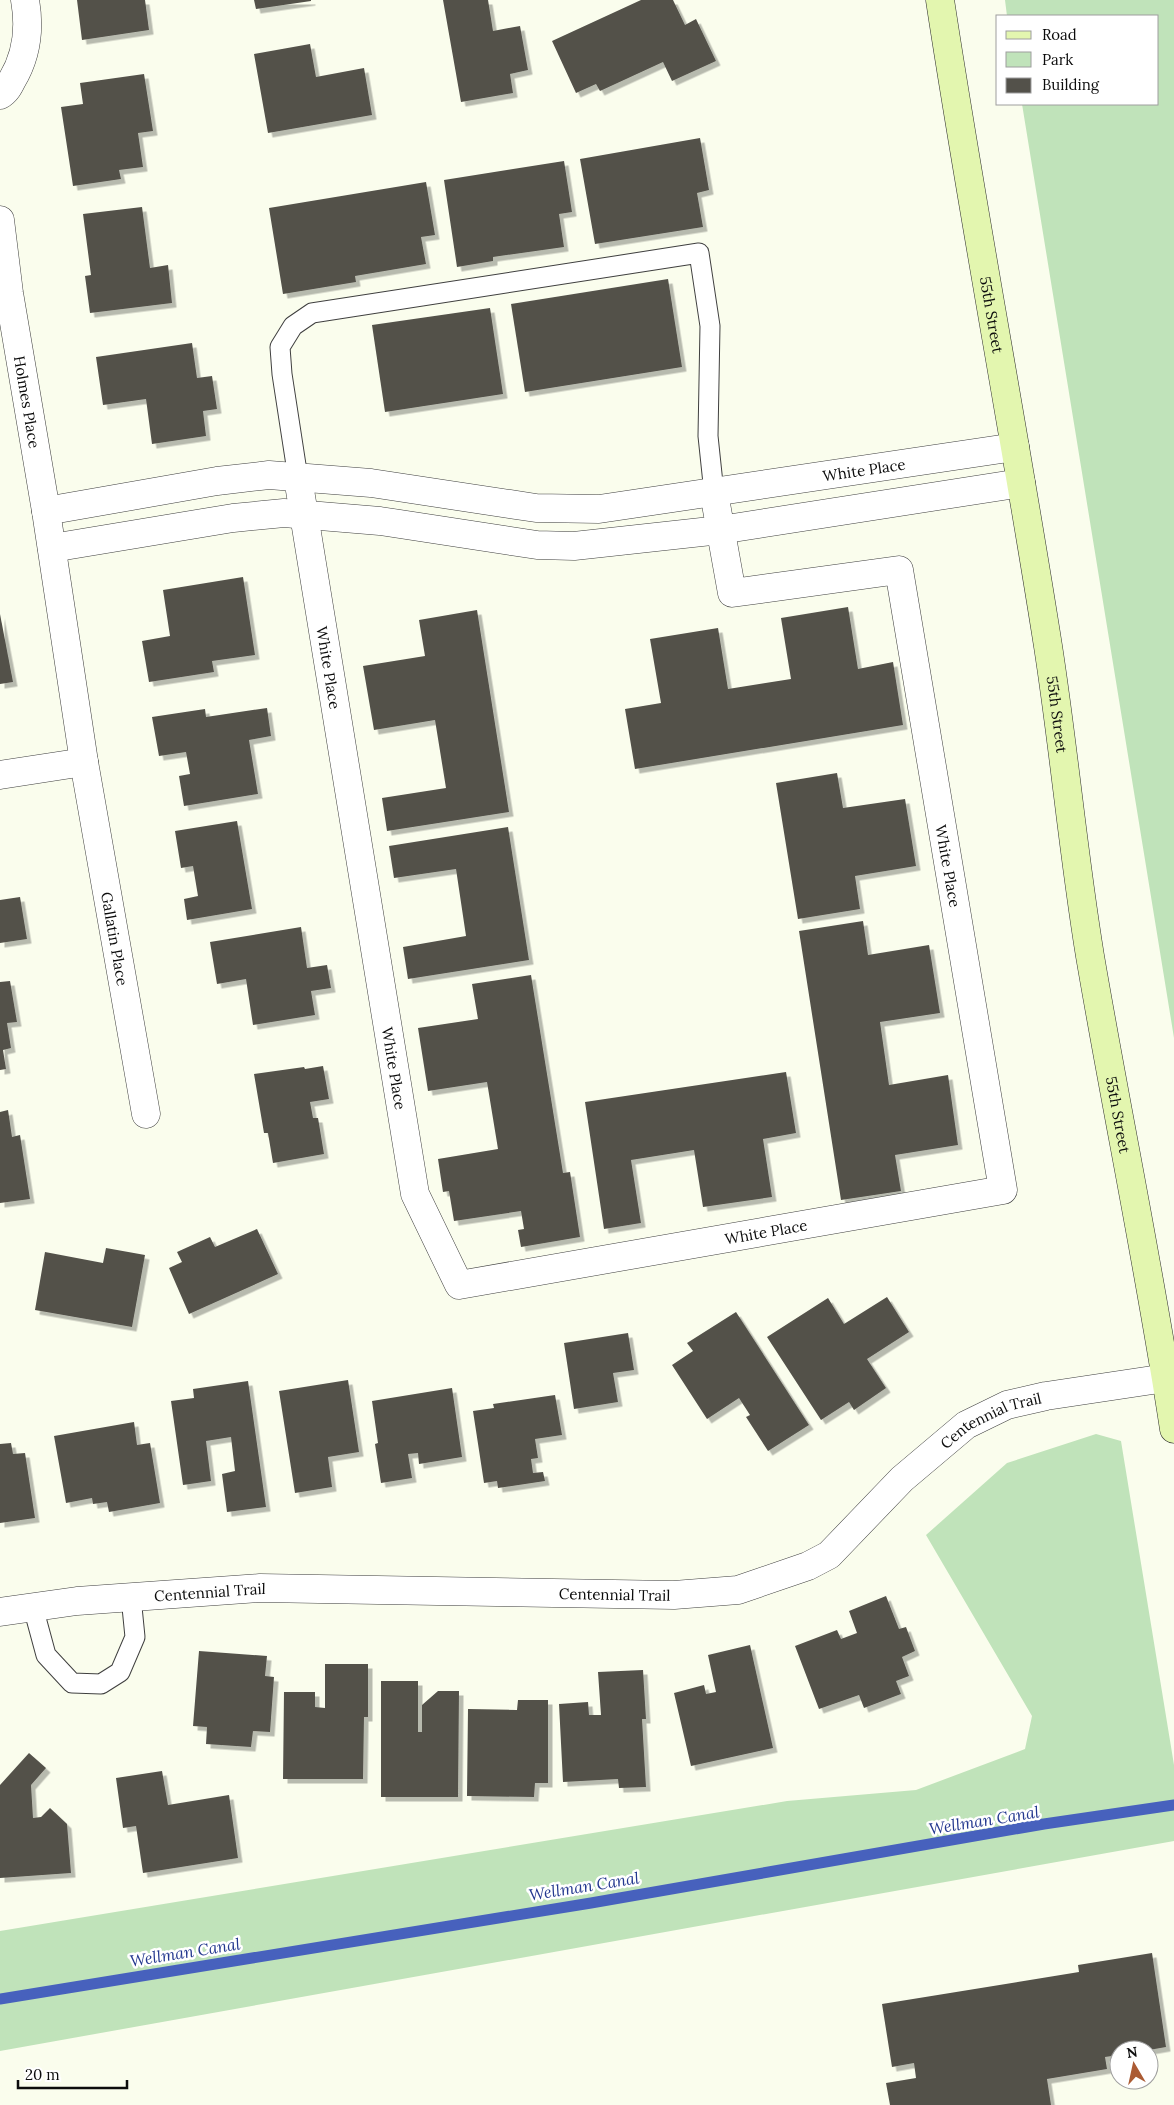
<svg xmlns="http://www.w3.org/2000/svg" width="1174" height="2105" font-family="Lora,serif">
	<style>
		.green { fill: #c0e3ba }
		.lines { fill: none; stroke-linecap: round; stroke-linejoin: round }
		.stream { stroke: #4761bd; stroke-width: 11 }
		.building { fill: #53514a; filter: url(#shadow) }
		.lane-casing { stroke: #3f3f3f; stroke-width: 21 }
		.street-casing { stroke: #3f3f3f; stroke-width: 29 }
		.secondary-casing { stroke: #2e2e2e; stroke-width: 29 }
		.lane { stroke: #fff; stroke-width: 19 }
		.street { stroke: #fff; stroke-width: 28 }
		.secondary { stroke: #e3f6af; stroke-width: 28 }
		.labels { text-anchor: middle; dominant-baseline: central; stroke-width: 5; stroke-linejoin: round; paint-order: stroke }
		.street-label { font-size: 15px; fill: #0c0c0c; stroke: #fff }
		.water-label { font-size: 16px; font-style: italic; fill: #24388f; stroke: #fff }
	</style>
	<defs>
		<filter id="shadow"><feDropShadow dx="4.5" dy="4.5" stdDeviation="0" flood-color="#0004"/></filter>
	</defs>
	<rect width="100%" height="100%" fill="#fafded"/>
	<!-- green -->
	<g class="green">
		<path d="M 1005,0 L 1174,0 L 1174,1038 L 1022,104 L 1158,104 L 1158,16 L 1007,16 Z"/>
		<path d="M 1096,1434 L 1121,1441 L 1174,1765 L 1174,1841 L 0,2051 L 0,1931 L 787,1801 L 916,1790 L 1025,1749 L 1032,1716 L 926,1535 L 1007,1463 Z"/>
	</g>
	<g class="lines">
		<!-- stream -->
		<path class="stream" d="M 0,1999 L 591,1903 L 1044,1824 L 1174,1805"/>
	</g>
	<!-- building -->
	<g class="building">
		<path d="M 77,0 L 145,0 L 149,30 L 82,40 Z"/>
		<path d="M 254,0 L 311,0 L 311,1 L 256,9 Z"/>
		<path d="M 443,0 L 488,0 L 493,31 L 520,26 L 528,70 L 510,74 L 513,93 L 461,102 Z"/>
		<path d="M 641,0 L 673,0 L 685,25 L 696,19 L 716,61 L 672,81 L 663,62 L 600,91 L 596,84 L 576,93 L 552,41 Z"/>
		<path d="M 310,44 L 316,77 L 364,68 L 372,115 L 268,133 L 254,54 Z"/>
		<path d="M 144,74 L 153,131 L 138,133 L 143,167 L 119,170 L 121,179 L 73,186 L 61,107 L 83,104 L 80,83 Z"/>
		<path d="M 700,138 L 709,190 L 697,193 L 703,227 L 595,244 L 580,159 Z"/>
		<path d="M 564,161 L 572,212 L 559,214 L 564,247 L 493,257 L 493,261 L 457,267 L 444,180 Z"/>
		<path d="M 426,182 L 435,235 L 421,237 L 426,264 L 355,276 L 356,282 L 283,294 L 269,208 Z"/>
		<path d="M 142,207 L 150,268 L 168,265 L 172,303 L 90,313 L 85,276 L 91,275 L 83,214 Z"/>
		<path d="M 668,279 L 682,367 L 525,392 L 511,304 Z"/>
		<path d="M 490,308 L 503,394 L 385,412 L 372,325 Z"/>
		<path d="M 192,343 L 197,378 L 212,376 L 217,409 L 203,411 L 206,436 L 152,444 L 146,399 L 103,405 L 96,357 Z"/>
		<path d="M 243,577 L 255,655 L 212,661 L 214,672 L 149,682 L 142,641 L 170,636 L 163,590 Z"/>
		<path d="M 848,607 L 858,669 L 893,662 L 903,725 L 635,769 L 625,709 L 661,703 L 650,639 L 718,628 L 728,689 L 791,679 L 781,618 Z"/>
		<path d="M 477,610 L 509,812 L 387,831 L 382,798 L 446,788 L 435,720 L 374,730 L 363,666 L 425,656 L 419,620 Z"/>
		<path d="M 0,614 L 13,682 L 0,684 Z"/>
		<path d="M 267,708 L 271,736 L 249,740 L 258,794 L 184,806 L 179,776 L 190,774 L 186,752 L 159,756 L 152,717 L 205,709 L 206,717 Z"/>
		<path d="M 837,773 L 843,808 L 905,799 L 916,866 L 855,876 L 860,909 L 798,919 L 776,783 Z"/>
		<path d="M 237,821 L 252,909 L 187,920 L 184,899 L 198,896 L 193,866 L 181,868 L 175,831 Z"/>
		<path d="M 508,827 L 529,960 L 408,979 L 403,947 L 466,936 L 456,869 L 394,878 L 389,846 Z"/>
		<path d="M 20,897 L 27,939 L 0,943 L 0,900 Z"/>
		<path d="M 863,921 L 868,955 L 929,945 L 940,1013 L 880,1022 L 889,1085 L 948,1075 L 958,1145 L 895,1155 L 901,1191 L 841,1200 L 799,931 Z"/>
		<path d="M 301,927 L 307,968 L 327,965 L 331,988 L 311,991 L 315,1015 L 253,1025 L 246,979 L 217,984 L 210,942 Z"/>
		<path d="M 531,975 L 563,1173 L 570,1172 L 580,1237 L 521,1247 L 518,1230 L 524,1229 L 521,1211 L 454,1221 L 449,1191 L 443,1192 L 438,1159 L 498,1149 L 487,1082 L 428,1091 L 418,1028 L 478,1019 L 472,984 Z"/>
		<path d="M 10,981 L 17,1022 L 7,1023 L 11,1048 L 3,1050 L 6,1069 L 0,1070 L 0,982 Z"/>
		<path d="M 323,1066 L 329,1099 L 310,1102 L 313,1118 L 318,1118 L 324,1154 L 273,1163 L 268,1133 L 264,1133 L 254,1074 L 304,1067 L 305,1069 Z"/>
		<path d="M 786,1072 L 796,1133 L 763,1139 L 772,1197 L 703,1207 L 694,1150 L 631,1160 L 641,1223 L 604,1229 L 585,1102 Z"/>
		<path d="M 8,1110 L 12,1137 L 20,1135 L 30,1199 L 0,1203 L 0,1112 Z"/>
		<path d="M 257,1229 L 278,1274 L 189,1314 L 169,1268 L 182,1262 L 177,1252 L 210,1237 L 215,1247 Z"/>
		<path d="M 106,1248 L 145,1255 L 132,1327 L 35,1310 L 45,1252 L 103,1263 Z"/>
		<path d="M 887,1297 L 909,1332 L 867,1359 L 886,1388 L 854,1410 L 849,1402 L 821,1420 L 767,1337 L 828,1298 L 844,1324 Z"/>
		<path d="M 736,1312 L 809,1425 L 768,1451 L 746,1417 L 750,1415 L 739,1398 L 707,1419 L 672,1365 L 693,1351 L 687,1343 Z"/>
		<path d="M 628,1333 L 634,1370 L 613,1373 L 618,1402 L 574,1409 L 564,1343 Z"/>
		<path d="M 348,1380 L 359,1452 L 328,1457 L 332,1487 L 295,1493 L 279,1391 Z"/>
		<path d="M 248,1381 L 266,1507 L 227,1512 L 222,1474 L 235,1471 L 231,1437 L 206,1441 L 211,1481 L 183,1485 L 171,1401 L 194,1398 L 193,1389 Z"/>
		<path d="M 452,1388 L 462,1457 L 419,1464 L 418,1453 L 408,1454 L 412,1478 L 381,1483 L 375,1444 L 378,1443 L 372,1401 Z"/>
		<path d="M 555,1395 L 562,1435 L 535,1439 L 538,1458 L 531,1459 L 533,1473 L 543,1472 L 545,1481 L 498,1488 L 497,1481 L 484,1483 L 473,1411 L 494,1408 L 493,1404 Z"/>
		<path d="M 134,1422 L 137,1445 L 150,1443 L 160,1503 L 109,1512 L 107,1502 L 93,1504 L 92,1498 L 66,1503 L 54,1436 Z"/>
		<path d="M 11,1443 L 13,1454 L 25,1453 L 35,1518 L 0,1523 L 0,1444 Z"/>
		<path d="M 886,1596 L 899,1629 L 906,1627 L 915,1651 L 902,1657 L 909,1676 L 896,1681 L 901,1694 L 864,1708 L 859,1695 L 819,1709 L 795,1646 L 837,1630 L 841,1639 L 857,1633 L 849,1611 Z"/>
		<path d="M 750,1645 L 773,1748 L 691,1766 L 674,1693 L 704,1685 L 706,1694 L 716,1692 L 708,1655 Z"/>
		<path d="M 199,1651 L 267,1656 L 265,1676 L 274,1677 L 270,1732 L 253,1731 L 251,1747 L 206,1744 L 207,1727 L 193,1726 Z"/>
		<path d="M 325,1664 L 368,1664 L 368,1717 L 364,1717 L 363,1779 L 283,1779 L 284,1692 L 315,1692 L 315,1707 L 325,1708 Z"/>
		<path d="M 643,1670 L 646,1719 L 642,1719 L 646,1787 L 619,1788 L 618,1779 L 563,1782 L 559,1704 L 588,1702 L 589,1715 L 601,1715 L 598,1672 Z"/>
		<path d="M 381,1681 L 418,1681 L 418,1732 L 422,1732 L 422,1705 L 438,1691 L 459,1691 L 458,1797 L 381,1797 Z"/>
		<path d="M 518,1700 L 548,1700 L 548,1783 L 535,1783 L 534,1797 L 467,1796 L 468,1709 L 517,1710 Z"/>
		<path d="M 29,1753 L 46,1768 L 31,1785 L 33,1818 L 41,1817 L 50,1808 L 67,1824 L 71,1873 L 0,1878 L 0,1785 Z"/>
		<path d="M 162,1771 L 168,1805 L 229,1795 L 238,1858 L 143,1873 L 136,1826 L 123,1828 L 116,1778 Z"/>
		<path d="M 1152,1953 L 1166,2047 L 1149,2050 L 1119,2050 L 1119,2055 L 1105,2057 L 1107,2069 L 1047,2079 L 1051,2105 L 890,2105 L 886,2083 L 916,2078 L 914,2063 L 892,2067 L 882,2004 L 1079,1972 L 1078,1965 Z"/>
	</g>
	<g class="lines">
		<defs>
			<g id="lane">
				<path d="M 298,478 L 282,374 L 280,347 L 293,326 L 312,313 L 699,253 L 710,326 L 708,436 L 714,493"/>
				<path d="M 33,1607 L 46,1655 L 72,1683 L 101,1684 L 120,1672 L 135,1637 L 131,1597"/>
			</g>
			<g id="street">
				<path d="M 0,95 C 6,92 9,86 12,80 C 27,55 30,28 25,0"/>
				<path id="s1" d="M 0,220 L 9,293 L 46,511 L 84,762 L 146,1114"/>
				<path id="s2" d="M 298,478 L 415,1194 L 459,1285 L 1003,1190 L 899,570 L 732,593 L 714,493"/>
				<path id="s3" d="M 46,511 L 217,481 L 269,475 L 371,483 L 536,508 L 599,509 L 1015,447"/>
				<path d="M 52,548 L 233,518 L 284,513 L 380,521 L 537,545 L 574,546 L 720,530 L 1021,483"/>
				<path d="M 0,775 L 84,762"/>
				<path id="s4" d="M 0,1612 L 77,1601 L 260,1588 L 674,1595 L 738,1590 L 808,1566 L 829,1555 L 902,1479 L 966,1425 L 1007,1405 L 1046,1396 L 1166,1378"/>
			</g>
			<g id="secondary">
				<path id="s5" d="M 940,0 C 973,216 1014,430 1048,646 C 1064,749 1073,853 1090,956 C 1117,1114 1150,1271 1174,1429"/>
			</g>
		</defs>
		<!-- lane casing -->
		<use href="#lane" class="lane-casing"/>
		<!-- street casing -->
		<use href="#street" class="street-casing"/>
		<!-- secondary casing -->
		<use href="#secondary" class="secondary-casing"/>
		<!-- lane -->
		<use href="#lane" class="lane"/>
		<!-- street -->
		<use href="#street" class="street"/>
		<!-- secondary -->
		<use href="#secondary" class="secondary"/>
	</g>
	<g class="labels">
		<!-- street labels -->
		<g class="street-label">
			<text stroke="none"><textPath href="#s5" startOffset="319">55th Street</textPath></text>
			<text stroke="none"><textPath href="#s1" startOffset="184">Holmes Place</textPath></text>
			<text stroke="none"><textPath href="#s3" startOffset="826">White Place</textPath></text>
			<text stroke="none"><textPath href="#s2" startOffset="192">White Place</textPath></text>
			<text stroke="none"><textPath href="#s5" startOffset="724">55th Street</textPath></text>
			<text transform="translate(948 866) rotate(80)">White Place</text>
			<text stroke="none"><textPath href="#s1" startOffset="728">Gallatin Place</textPath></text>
			<text stroke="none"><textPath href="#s2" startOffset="598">White Place</textPath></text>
			<text stroke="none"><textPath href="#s5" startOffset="1129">55th Street</textPath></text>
			<text stroke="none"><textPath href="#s2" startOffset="1138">White Place</textPath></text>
			<text stroke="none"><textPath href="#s4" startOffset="1051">Centennial Trail</textPath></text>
			<text stroke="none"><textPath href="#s4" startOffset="211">Centennial Trail</textPath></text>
			<text stroke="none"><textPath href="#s4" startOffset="616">Centennial Trail</textPath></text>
		</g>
		<!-- water labels -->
		<g class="water-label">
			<text transform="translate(984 1820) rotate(-9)">Wellman Canal</text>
			<text transform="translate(584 1886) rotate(-9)">Wellman Canal</text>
			<text transform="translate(185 1952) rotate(-9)">Wellman Canal</text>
		</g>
	</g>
	<!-- legend -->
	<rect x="996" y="15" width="162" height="90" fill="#ffffff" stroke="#9e9e9e"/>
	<rect x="1006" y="31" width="25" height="8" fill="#e3f6af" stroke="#9e9e9e"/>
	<text x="1042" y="40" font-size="15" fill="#0c0c0c">Road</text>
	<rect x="1006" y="52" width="25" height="15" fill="#c0e3ba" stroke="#9e9e9e"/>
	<text x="1042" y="65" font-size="15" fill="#0c0c0c">Park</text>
	<rect x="1006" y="78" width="25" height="15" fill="#53514a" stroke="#9e9e9e"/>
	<text x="1042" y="90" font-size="15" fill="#0c0c0c">Building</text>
	<!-- north arrow -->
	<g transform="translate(1134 2065) rotate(351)"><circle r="24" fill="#ffffff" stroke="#9e9e9e"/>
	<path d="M0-4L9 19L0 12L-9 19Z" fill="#ab5b34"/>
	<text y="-8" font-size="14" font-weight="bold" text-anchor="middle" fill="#0c0c0c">N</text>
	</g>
	<!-- scale -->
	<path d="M18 2080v8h109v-8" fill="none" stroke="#0c0c0c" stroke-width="2.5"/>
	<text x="25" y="2080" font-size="15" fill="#0c0c0c" stroke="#ffffff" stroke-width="4" paint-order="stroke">20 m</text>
</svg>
